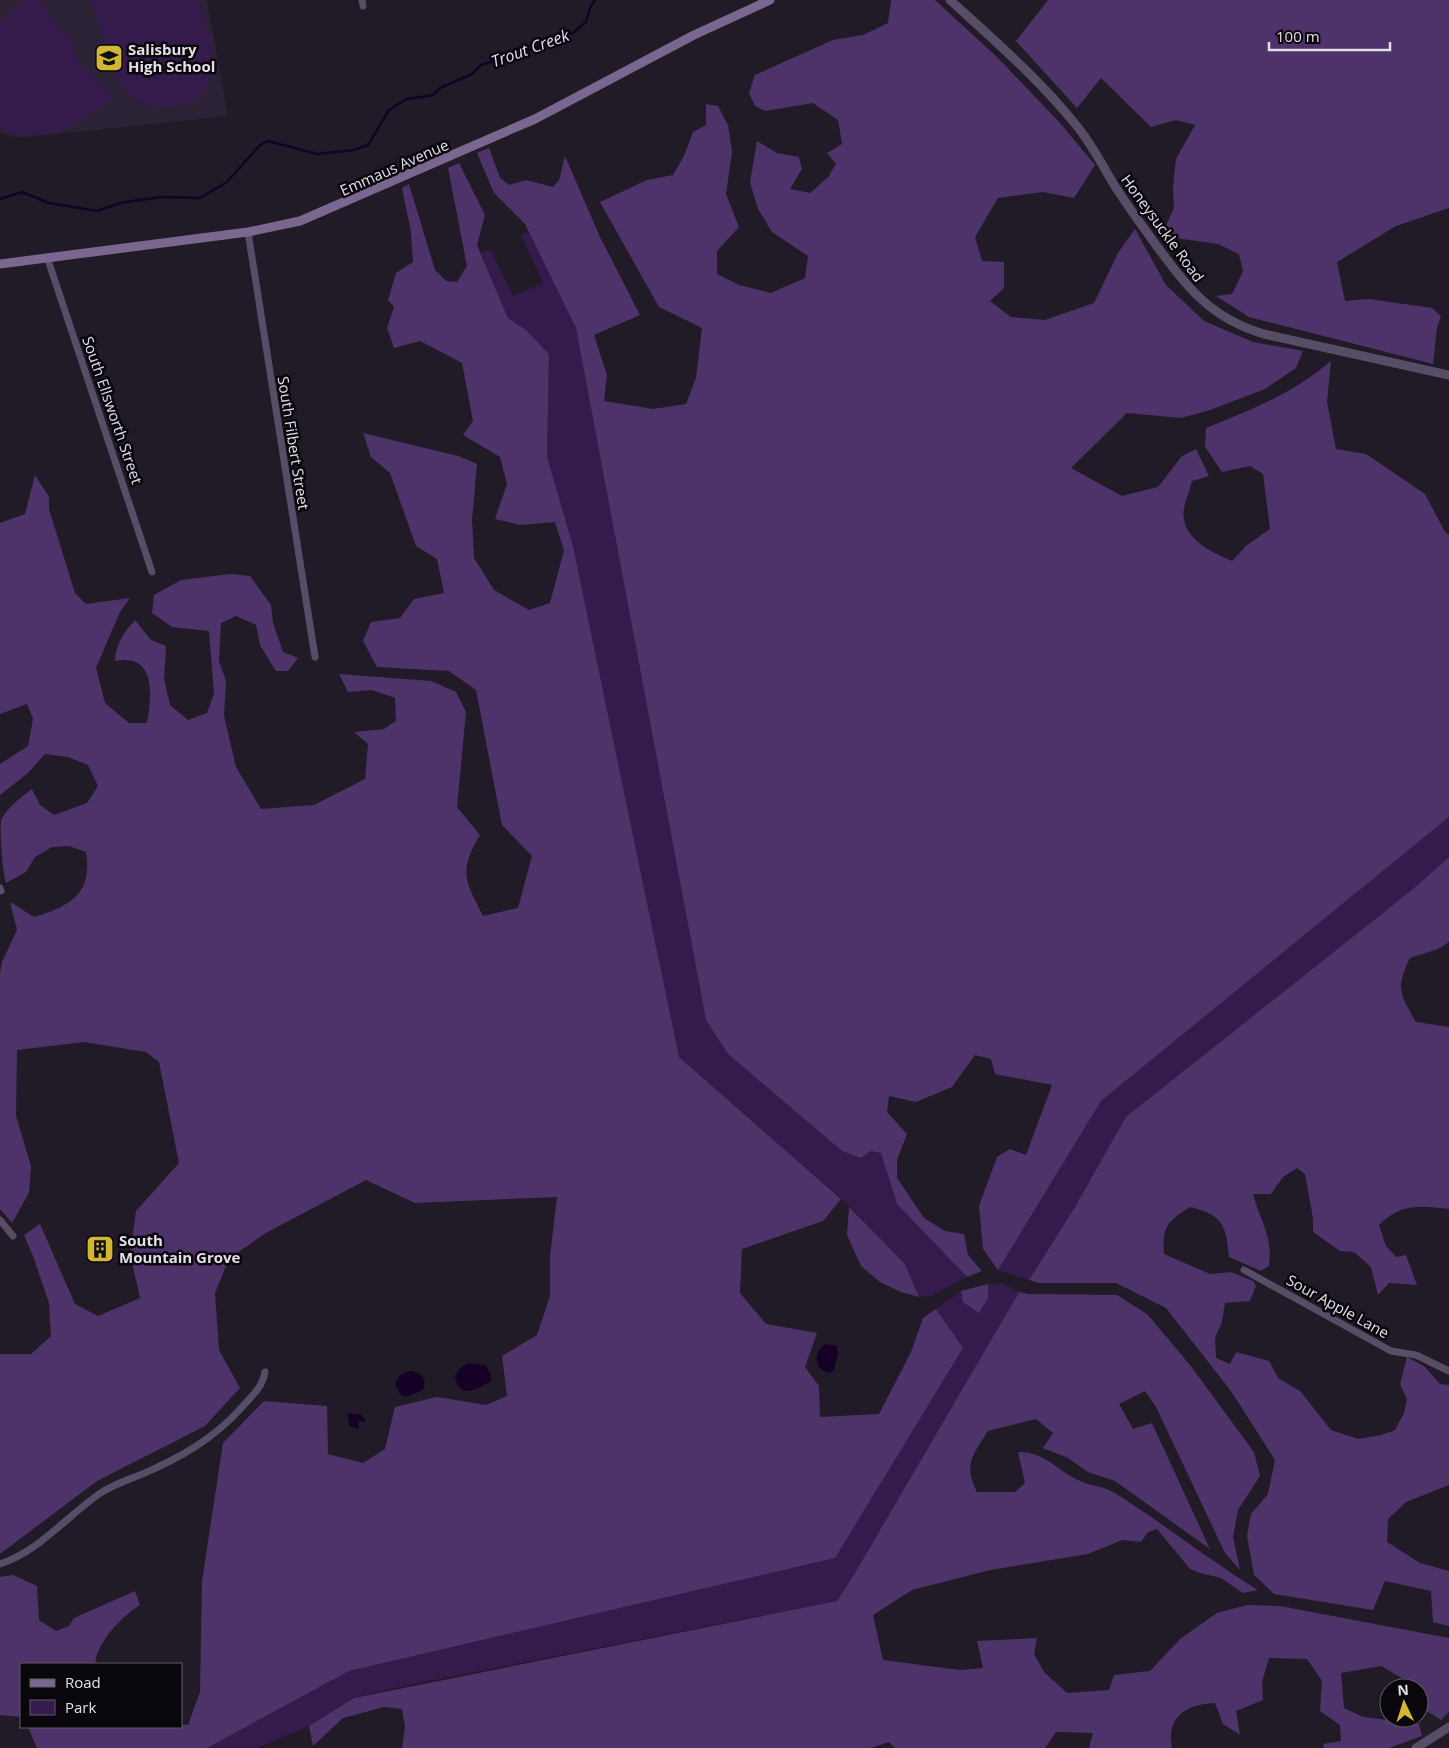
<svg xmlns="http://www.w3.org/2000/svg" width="1449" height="1748" font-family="'Open Sans',sans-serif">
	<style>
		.built { fill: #2b2335 }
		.green { fill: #341b4b }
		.forest { fill: #4e326a }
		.water { fill: #150126 }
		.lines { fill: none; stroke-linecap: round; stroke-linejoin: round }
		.stream { stroke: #150126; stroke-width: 2.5 }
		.minor { stroke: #584d66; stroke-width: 7 }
		.tertiary { stroke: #584d66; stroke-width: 9 }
		.secondary { stroke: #7a678f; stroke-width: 9 }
		.labels { text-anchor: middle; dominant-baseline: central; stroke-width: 5; stroke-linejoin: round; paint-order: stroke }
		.poi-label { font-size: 15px; font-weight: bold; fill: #e2dfe8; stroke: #09070c; text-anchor: start }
		.street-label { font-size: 15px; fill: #e2dfe8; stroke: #09070c }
		.water-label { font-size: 16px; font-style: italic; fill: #eadafe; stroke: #09070c }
	</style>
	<rect width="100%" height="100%" fill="#211b27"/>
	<!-- built -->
	<path class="built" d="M 0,0 L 207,0 L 228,116 L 27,137 L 12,137 L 0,133 Z"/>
	<!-- green -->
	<g class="green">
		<path d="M 27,0 L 38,0 L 63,32 L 68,31 L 79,62 L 114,98 C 79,123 45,148 0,129 L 0,21 Z"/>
		<path d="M 90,0 L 198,0 C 206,25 218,52 210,78 C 201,111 152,116 129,95 C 123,89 119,81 115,73 Z"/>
		<path d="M 529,232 L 576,328 L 706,1020 L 728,1054 L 842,1151 L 861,1158 L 871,1151 L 881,1153 L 897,1204 L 967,1277 L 931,1296 L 919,1297 L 905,1264 L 842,1199 L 679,1057 L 573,546 L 547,457 L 549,354 L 526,330 L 508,318 L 481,253 L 490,249 L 513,296 L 543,283 L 521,235 Z"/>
		<path d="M 1449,817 L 1449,857 L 1075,1207 L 1029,1280 L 998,1270 L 1101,1101 Z"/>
		<path d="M 1001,1283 L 1019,1292 L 855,1573 L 837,1601 L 398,1687 L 354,1698 L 309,1726 L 257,1748 L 207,1748 L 349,1671 L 834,1558 L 963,1348 L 936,1309 L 961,1291 L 963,1302 L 988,1298 L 988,1284 Z"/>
	</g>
	<!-- forest -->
	<g class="forest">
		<path d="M 891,0 L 935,0 L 998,58 L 1060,123 L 1095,165 L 1074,198 L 1043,192 L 998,198 L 975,237 L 982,261 L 1004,262 L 1004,288 L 990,301 L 1011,317 L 1045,320 L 1094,303 L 1118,253 L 1135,229 L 1166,285 L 1204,321 L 1253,342 L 1303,351 L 1296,368 L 1265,389 L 1210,410 L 1181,418 L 1127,413 L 1071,468 L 1122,496 L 1158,487 L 1182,456 L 1196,449 L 1209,476 L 1192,481 C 1190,490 1186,499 1184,508 C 1179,537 1210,552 1232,561 L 1247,545 L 1270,529 L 1263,474 L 1250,466 L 1222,472 L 1205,447 L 1206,428 C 1253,409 1292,394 1331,361 L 1327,402 L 1336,449 L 1366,454 L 1425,494 L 1445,532 L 1449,535 L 1449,817 L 1101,1101 L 998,1270 L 983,1249 L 979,1206 L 997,1157 L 1010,1149 L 1026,1155 L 1052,1085 L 995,1074 L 991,1059 L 975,1055 L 952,1087 L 916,1102 L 889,1096 L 887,1112 L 907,1134 L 897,1160 L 897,1178 L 924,1218 L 945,1231 L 964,1234 L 968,1255 L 982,1271 L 967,1277 L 897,1204 L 881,1153 L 871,1151 L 861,1158 L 842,1151 L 728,1054 L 706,1020 L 576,328 L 525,224 L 494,193 L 477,153 L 489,148 L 500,178 L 509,185 L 526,180 L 553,187 L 559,180 L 565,156 L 600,237 L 640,315 L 594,335 L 607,375 L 604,401 L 653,409 L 686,404 L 696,378 L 702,328 L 659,307 L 600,202 L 647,180 L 673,175 L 684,156 L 693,132 L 706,125 L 706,104 L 718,106 L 728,125 L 732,152 L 726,194 L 739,227 L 717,251 L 717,274 L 739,285 L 771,293 L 805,278 L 808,256 L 772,232 L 758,209 L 750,182 L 757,141 L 777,153 L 799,157 L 802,169 L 790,189 L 810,193 L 828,177 L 836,164 L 827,153 L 842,144 L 838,120 L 813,103 L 765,111 L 755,106 L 749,93 L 755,75 L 833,40 L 863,35 L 888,23 Z"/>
		<path d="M 1048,0 L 1449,0 L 1449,208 L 1396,226 L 1337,262 L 1345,301 L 1369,299 L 1432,308 L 1441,316 L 1437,328 L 1433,364 L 1249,317 L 1216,296 L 1232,294 L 1243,271 L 1239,254 L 1218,244 L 1176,238 L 1163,232 L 1174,208 L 1173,187 L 1176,159 L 1195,125 L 1176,120 L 1151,127 L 1101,78 L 1077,108 L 1016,41 Z"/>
		<path d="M 459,163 L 485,215 L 477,245 L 508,318 L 526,330 L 549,354 L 547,457 L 573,546 L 679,1057 L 841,1199 L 823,1221 L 742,1249 L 740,1293 L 766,1324 L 817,1333 L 805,1367 L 819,1386 L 820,1417 L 879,1414 L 911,1352 L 923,1318 L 936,1309 L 963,1348 L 835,1558 L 349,1671 L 207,1748 L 37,1748 L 28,1727 L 181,1727 L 181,1724 L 188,1725 L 200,1692 L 202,1581 L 223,1443 L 264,1401 L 327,1406 L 328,1454 L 363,1463 L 385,1449 L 395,1407 L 437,1397 L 486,1405 L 507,1396 L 502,1356 L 537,1335 L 550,1296 L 550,1256 L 557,1197 L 415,1203 L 366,1180 L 264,1234 L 229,1259 L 215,1293 L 219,1350 L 240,1388 L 205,1426 L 97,1481 L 0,1554 L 0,1354 L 31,1354 L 51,1336 L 49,1303 L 33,1256 L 24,1235 L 40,1224 L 75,1304 L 98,1316 L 140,1298 L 130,1253 L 136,1211 L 179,1163 L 159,1062 L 146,1052 L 84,1042 L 17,1050 L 16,1116 L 31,1166 L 29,1193 L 12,1223 L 0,1209 L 0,973 L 2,962 L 17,930 L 10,902 L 34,917 C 70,906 93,894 86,852 L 69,846 L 52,847 L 35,857 L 26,872 L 6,883 C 2,870 0,833 1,820 C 8,807 20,798 32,789 L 40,805 L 54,815 L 87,803 L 98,786 L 88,765 L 68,757 L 45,754 L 28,773 L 0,795 L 0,764 L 28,746 L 33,719 L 27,704 L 0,714 L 0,523 L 25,514 L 35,475 L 49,497 L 49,509 L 75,593 L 86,604 L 130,598 L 120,612 L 96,668 L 105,703 L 129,723 L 147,723 C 152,695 156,653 115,661 C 116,644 123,633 135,620 L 151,640 L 166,646 L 164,679 L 170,705 L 188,720 L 207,713 L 214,694 L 209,631 L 172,627 L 152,613 L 154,595 L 181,580 L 230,574 L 250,576 L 271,605 L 273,623 L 283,652 L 298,658 L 288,671 L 276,671 L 260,645 L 256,625 L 236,616 L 221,623 L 219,661 L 226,681 L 224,716 L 236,767 L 261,809 L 314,805 L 365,779 L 368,744 L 354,732 L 384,729 L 396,721 L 395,698 L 372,690 L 348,692 L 339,674 L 431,681 L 456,692 L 466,712 L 457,807 L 480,835 C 458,872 465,880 483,916 L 518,908 L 532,856 L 502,825 L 476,690 L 449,671 L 377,667 L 363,641 L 371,622 L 400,618 L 414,599 L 444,593 L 437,559 L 416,546 L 390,473 L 371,457 L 363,433 L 458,456 L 477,464 L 472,520 L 474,558 L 494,590 L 529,610 L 550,603 L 564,550 L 555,522 L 521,525 L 495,519 L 507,484 L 500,457 L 463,435 L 473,421 L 462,363 L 420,341 L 394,348 L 387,328 L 394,307 L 388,300 L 396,273 L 413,262 L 411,232 L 402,188 L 409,184 L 435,270 L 446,281 L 457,282 L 467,266 L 448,168 Z"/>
		<path d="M 1449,857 L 1449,942 L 1438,949 L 1410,958 C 1395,989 1400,994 1416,1022 L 1449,1027 L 1449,1209 C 1421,1205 1399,1204 1379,1225 L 1386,1246 L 1396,1257 L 1406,1255 L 1417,1285 L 1389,1283 L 1378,1295 L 1371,1267 L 1354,1252 L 1340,1251 L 1313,1232 L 1313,1218 L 1305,1174 L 1297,1168 L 1283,1177 L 1271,1194 L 1253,1194 C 1260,1222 1273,1234 1269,1266 L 1261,1271 L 1229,1257 C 1226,1225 1223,1215 1190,1207 C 1167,1222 1162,1226 1164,1254 L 1210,1274 L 1231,1272 L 1253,1281 L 1256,1286 L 1250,1301 L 1225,1303 L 1222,1322 L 1215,1338 L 1216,1358 L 1230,1364 L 1236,1352 L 1269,1361 L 1278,1378 L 1300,1391 L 1331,1430 L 1358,1439 L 1381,1435 L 1395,1430 L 1404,1413 L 1407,1399 L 1400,1384 L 1407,1357 L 1424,1366 L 1440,1384 L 1449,1385 L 1449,1485 L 1406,1502 L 1388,1519 L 1387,1542 L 1420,1563 L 1449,1571 L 1449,1626 L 1433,1622 L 1431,1591 L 1385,1581 L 1373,1610 L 1274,1594 L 1254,1575 L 1247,1536 L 1251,1514 L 1268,1494 L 1275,1460 L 1231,1391 L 1166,1308 L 1116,1283 L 1039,1283 L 1029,1280 L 1075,1207 L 1126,1117 L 1412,890 Z"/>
		<path d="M 849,1207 L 905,1264 L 919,1297 L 901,1292 L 880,1282 L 861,1266 L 847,1235 Z"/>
		<path d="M 988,1284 L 988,1298 L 979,1313 L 963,1302 L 961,1291 Z"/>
		<path d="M 1019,1292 L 1029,1294 L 1117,1295 L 1147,1314 L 1190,1365 L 1254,1452 L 1260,1476 L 1238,1510 L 1233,1537 L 1240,1570 L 1225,1553 L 1156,1407 L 1145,1391 L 1119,1404 L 1133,1429 L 1152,1423 L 1210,1549 L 1115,1481 L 1088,1472 L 1068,1458 L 1043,1448 L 1053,1433 L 1036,1419 L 988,1431 C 973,1455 963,1464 977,1492 L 1015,1492 L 1025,1483 L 1018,1452 C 1043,1451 1056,1469 1076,1479 C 1088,1486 1104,1486 1115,1493 C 1164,1524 1209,1560 1258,1590 L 1243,1593 L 1221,1578 L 1200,1573 L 1190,1569 L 1157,1529 L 1148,1532 L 1141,1542 L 1122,1540 L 1088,1554 L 990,1570 L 912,1590 L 873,1615 L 883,1660 L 960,1670 L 983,1668 L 977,1641 L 1037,1638 L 1034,1654 L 1044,1672 L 1067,1693 L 1109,1690 L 1114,1675 L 1150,1671 L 1180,1639 L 1217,1613 L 1247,1605 L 1280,1606 L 1449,1638 L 1449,1712 L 1441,1720 L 1419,1706 L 1419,1688 L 1410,1688 L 1407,1681 L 1381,1666 L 1341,1673 L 1344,1708 L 1363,1717 L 1419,1724 L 1422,1736 L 1389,1748 L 1324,1748 L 1323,1744 L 1341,1741 L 1340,1725 L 1320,1711 L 1322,1681 L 1307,1659 L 1269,1658 L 1262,1682 L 1263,1700 L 1236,1711 L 1240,1735 L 1223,1724 L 1215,1703 C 1186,1704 1166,1717 1172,1748 L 1089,1748 L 1093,1733 L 1056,1732 L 1045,1748 L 895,1748 L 889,1742 L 871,1748 L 402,1748 L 405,1727 L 402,1709 L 384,1707 L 343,1718 L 313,1746 L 309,1726 L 354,1698 L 837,1601 L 855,1573 Z"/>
		<path d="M 13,1575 L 37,1586 L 39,1620 L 56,1631 L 69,1626 L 74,1618 L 135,1591 L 140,1605 C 121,1617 98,1641 95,1664 L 21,1664 L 21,1717 L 0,1715 L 0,1577 Z"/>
	</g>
	<!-- water -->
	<g class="water">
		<path d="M 826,1344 L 836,1346 L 838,1352 L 834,1370 L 830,1373 C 814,1370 812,1352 826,1344 Z"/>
		<path d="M 468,1363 L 486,1365 L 491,1375 L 491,1381 C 485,1385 475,1390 469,1391 C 460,1392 453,1381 456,1374 C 458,1369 464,1366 468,1363 Z"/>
		<path d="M 408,1371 C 420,1371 428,1378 423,1390 L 406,1397 L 400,1394 L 395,1384 L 400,1375 Z"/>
		<path d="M 348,1413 L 362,1415 L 366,1422 L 358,1421 L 359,1429 L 349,1426 Z"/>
	</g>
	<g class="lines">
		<!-- stream -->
		<path class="stream" d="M 0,199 L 22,192 L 49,203 L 97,211 L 120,203 L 160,197 L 200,198 L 227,182 L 259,146 L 268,141 L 317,154 L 354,150 L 368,145 L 389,110 L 398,104 L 407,99 L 433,95 L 440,88 L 472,74 L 481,65 L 530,50 L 561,35 L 573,33 L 586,22 L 590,8 L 595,0"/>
		<!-- minor -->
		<g class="minor">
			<path d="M 362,0 L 363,6"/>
			<path d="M 248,232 L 315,657"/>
			<path d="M 47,257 L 152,572"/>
			<path d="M 0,888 L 1,891"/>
			<path d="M 0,1220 L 13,1236"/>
			<path d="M 1244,1270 L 1391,1351 L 1416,1355 L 1449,1371"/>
			<path d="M 0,1564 C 39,1551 65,1518 99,1494 C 112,1485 125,1481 140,1475 C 180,1458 214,1439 243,1406 C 252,1396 263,1386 265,1372"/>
		</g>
		<!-- tertiary -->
		<g class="tertiary">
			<path d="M 950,0 C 994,40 1039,79 1076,125 C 1091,143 1101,163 1113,183 C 1126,204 1141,224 1156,245 C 1188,288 1210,318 1264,334 L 1449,375"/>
			<path d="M 1416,1748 L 1449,1727"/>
		</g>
		<!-- secondary -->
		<path class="secondary" d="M 0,264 L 248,232 L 300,221 L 535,119 L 694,35 L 770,0"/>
	</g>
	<!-- icons -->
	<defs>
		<symbol id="school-square" viewBox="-11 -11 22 22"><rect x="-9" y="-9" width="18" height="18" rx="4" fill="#d4b635" stroke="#09070c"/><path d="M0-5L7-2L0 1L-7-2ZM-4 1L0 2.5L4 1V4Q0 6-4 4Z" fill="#111"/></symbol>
		<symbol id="building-square" viewBox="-11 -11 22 22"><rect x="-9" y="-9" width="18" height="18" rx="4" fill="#d4b635" stroke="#09070c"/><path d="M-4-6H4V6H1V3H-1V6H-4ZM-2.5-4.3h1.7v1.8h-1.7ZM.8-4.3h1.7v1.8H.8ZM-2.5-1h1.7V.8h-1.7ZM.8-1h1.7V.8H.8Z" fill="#111"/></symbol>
	</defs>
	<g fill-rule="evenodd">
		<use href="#school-square" x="93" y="42" width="32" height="32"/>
		<use href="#building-square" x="84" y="1233" width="32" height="32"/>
	</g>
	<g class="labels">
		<!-- poi labels -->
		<g class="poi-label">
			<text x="128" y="49">Salisbury<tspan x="128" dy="17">High School</tspan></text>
			<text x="119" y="1240">South<tspan x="119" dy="17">Mountain Grove</tspan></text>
		</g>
		<!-- street labels -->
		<g class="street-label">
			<text transform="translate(394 167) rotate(-24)">Emmaus Avenue</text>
			<text transform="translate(1163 228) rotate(54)">Honeysuckle Road</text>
			<text transform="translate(113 410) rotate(71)">South Ellsworth Street</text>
			<text transform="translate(294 443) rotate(81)">South Filbert Street</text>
			<text transform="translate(1338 1306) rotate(29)">Sour Apple Lane</text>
		</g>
		<!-- water labels -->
		<g class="water-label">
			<text transform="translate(530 48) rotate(-20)">Trout Creek</text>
		</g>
	</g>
	<!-- legend -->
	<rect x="20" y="1663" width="162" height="65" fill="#09070c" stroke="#605d64"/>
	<rect x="30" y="1679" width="25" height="8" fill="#7a678f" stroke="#605d64"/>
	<text x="65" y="1688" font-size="15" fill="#e2dfe8">Road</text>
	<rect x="30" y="1700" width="25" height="15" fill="#341b4b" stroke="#605d64"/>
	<text x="65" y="1713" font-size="15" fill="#e2dfe8">Park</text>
	<!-- north arrow -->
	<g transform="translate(1404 1703) rotate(356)"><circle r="24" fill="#09070c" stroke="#605d64"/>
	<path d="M0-4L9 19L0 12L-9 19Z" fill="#d4b635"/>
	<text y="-8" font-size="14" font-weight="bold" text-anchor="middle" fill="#e2dfe8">N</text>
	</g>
	<!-- scale -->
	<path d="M1269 42v8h121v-8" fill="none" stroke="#e2dfe8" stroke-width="2.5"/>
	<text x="1276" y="42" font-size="15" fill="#e2dfe8" stroke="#09070c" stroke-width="4" paint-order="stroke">100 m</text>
</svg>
